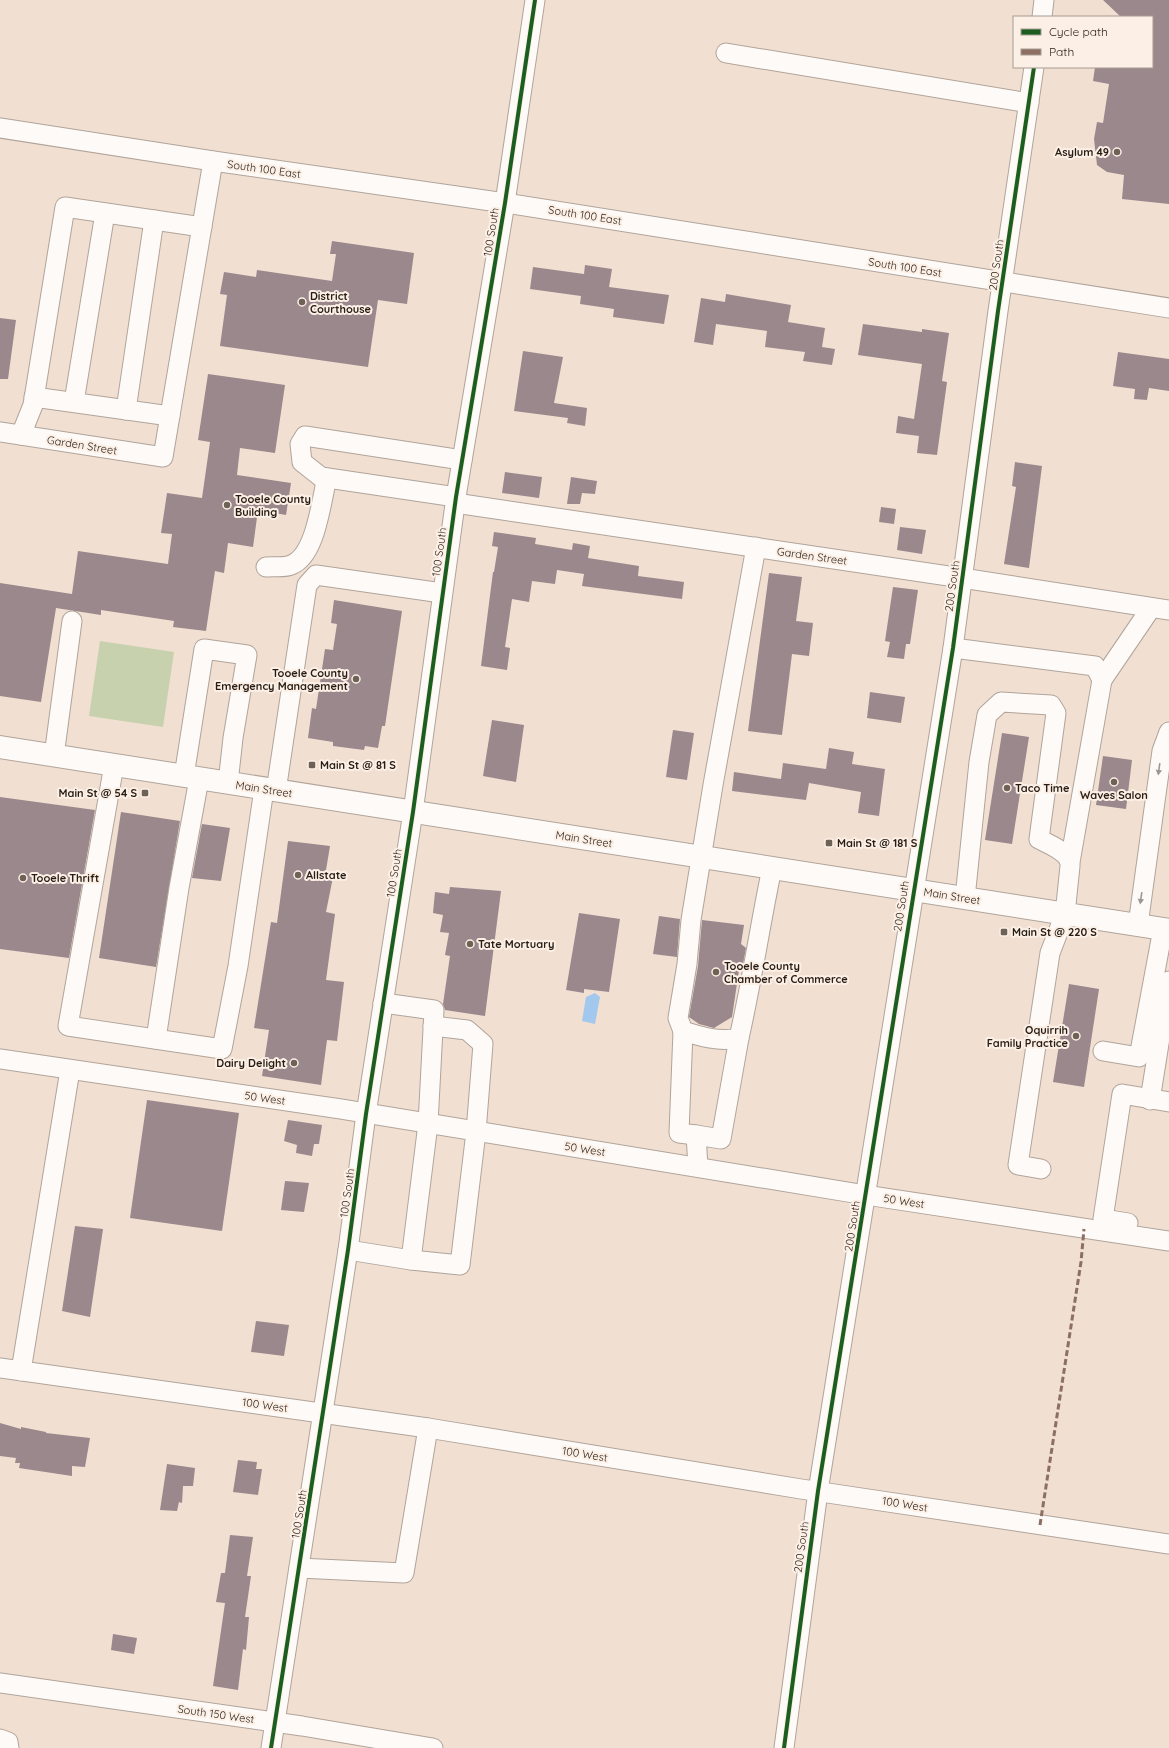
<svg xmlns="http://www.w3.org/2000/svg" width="1169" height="1748" font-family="Quicksand,sans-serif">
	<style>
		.green { fill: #c7d1ad }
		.water { fill: #a2c8ee }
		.building { fill: #9a888c }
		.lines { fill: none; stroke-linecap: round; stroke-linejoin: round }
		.minor-casing { stroke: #b1a49a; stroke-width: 21 }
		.highway-casing { stroke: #b1a49a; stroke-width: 24 }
		.minor { stroke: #fdfaf8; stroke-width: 19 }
		.highway { stroke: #fdfaf8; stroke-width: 22 }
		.quiet { stroke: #8d6e63; stroke-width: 3; stroke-dasharray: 6 3; stroke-linecap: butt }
		.cycleway-casing { stroke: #fcf0e6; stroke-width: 6 }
		.cycleway { stroke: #1b5e20; stroke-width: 4 }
		.oneway { fill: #9d9791 }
		.poi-dot { fill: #6e6156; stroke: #fcf0e6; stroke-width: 1.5 }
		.labels { text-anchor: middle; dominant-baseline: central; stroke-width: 4; stroke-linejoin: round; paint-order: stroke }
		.poi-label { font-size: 11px; font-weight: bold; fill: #281d14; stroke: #fcf0e6; text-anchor: start }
		.street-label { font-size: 11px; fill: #281d14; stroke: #fcf0e6 }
	</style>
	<rect width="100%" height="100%" fill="#f1dfd2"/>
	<!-- green -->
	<path class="green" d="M 100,641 L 174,652 L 163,727 L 89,716 Z"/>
	<!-- water -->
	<path class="water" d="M 595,993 L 600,997 L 595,1024 L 582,1021 L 586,997 Z"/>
	<!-- building -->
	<g class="building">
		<path d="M 1103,0 L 1169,0 L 1169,204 L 1122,199 L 1124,175 L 1107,172 L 1097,165 L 1094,139 L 1097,122 L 1103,123 L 1109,84 L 1093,81 L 1095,67 L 1152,67 L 1152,17 L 1121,17 Z"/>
		<path d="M 332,241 L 414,253 L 407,304 L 378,300 L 368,367 L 220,346 L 227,295 L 220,294 L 224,272 L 256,277 L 257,270 L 332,281 L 336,254 L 330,254 Z"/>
		<path d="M 585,265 L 612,269 L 609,287 L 669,295 L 664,324 L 613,317 L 614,309 L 580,304 L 581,296 L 530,289 L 533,267 L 584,274 Z"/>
		<path d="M 726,294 L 791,305 L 788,322 L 825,328 L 822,347 L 835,349 L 832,365 L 803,361 L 805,352 L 765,347 L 767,331 L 716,324 L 713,345 L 694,342 L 701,298 L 725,302 Z"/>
		<path d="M 0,318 L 16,320 L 8,379 L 0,379 Z"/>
		<path d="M 863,324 L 922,332 L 922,329 L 949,333 L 942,381 L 947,382 L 937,455 L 917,453 L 919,436 L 896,433 L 898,416 L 914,419 L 922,364 L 858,355 Z"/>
		<path d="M 523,351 L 563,357 L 554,403 L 587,408 L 585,426 L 567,423 L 568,418 L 514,411 Z"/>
		<path d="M 1118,352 L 1169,359 L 1169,391 L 1149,388 L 1147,400 L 1134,399 L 1135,389 L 1113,386 Z"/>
		<path d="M 208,374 L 285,385 L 275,453 L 240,448 L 237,475 L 291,483 L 286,515 L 258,510 L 253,547 L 228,543 L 224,573 L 215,571 L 206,631 L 173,627 L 174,621 L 101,610 L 101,615 L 56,608 L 41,702 L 0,696 L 0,583 L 72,594 L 78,551 L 168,564 L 172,534 L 161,533 L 167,493 L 202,498 L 210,442 L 198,440 Z"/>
		<path d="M 1015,462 L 1042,466 L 1029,568 L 1004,564 L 1016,487 L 1012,486 Z"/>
		<path d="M 505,472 L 542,477 L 539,498 L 502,493 Z"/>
		<path d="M 571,477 L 597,481 L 595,494 L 582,493 L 580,504 L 567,504 Z"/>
		<path d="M 881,507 L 896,509 L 894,524 L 879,522 Z"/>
		<path d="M 900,527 L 926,530 L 922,554 L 897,550 Z"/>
		<path d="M 494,532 L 536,538 L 535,544 L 572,550 L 573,543 L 590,546 L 588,558 L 639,566 L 638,576 L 684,582 L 682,599 L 582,586 L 584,574 L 557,570 L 555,584 L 532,581 L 529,602 L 512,599 L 505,647 L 510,648 L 507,670 L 481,666 L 493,572 L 494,572 L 498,547 L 492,546 Z"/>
		<path d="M 769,573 L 802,577 L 796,621 L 813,623 L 809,656 L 792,654 L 782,735 L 748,731 Z"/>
		<path d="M 893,587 L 918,590 L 910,644 L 906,644 L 904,659 L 887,657 L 890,642 L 885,641 Z"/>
		<path d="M 334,600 L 402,611 L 385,726 L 382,726 L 378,748 L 365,746 L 364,750 L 333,746 L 333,742 L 308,738 L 312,708 L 316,709 L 325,649 L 333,650 L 337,624 L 331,623 Z"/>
		<path d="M 870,692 L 905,697 L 901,723 L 867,718 Z"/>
		<path d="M 492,720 L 524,725 L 516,782 L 483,776 Z"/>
		<path d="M 673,730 L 694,733 L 687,780 L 666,777 Z"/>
		<path d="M 1002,733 L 1029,737 L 1012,844 L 985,840 Z"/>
		<path d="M 829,748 L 854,752 L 852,764 L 885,769 L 879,816 L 858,813 L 861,792 L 809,783 L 806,800 L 732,791 L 734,772 L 781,779 L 783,763 L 826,769 Z"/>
		<path d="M 1103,756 L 1132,760 L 1126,809 L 1096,805 Z"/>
		<path d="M 0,797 L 95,810 L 69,958 L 0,949 Z"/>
		<path d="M 121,812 L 180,821 L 156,967 L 99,958 Z"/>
		<path d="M 202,824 L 230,828 L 221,881 L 192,878 Z"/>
		<path d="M 288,841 L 330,846 L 325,876 L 333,877 L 326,912 L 335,914 L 326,980 L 344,982 L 337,1041 L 327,1040 L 321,1085 L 262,1076 L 269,1030 L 254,1028 L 271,922 L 277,923 Z"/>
		<path d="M 450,887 L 501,891 L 485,1016 L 445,1010 L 443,1004 L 450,956 L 445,955 L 449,933 L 440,932 L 443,915 L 433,913 L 435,892 L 449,894 Z"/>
		<path d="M 579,913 L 620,919 L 609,992 L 584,989 L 584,993 L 566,990 Z"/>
		<path d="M 659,916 L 680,919 L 677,957 L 653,954 Z"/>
		<path d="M 702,920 L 744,925 L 741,944 L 746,948 L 742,969 L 739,970 L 732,1017 L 714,1028 L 699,1024 L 689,1017 L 698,966 Z"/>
		<path d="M 1069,984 L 1099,989 L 1084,1087 L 1053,1082 Z"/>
		<path d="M 147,1100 L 239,1113 L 222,1231 L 130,1218 Z"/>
		<path d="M 288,1120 L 322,1125 L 319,1144 L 314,1144 L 312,1156 L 296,1153 L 297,1145 L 284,1141 Z"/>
		<path d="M 285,1181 L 309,1183 L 304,1212 L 281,1210 Z"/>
		<path d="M 75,1226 L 103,1229 L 90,1317 L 62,1311 Z"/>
		<path d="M 256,1321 L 289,1325 L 284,1356 L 251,1352 Z"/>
		<path d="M 0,1423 L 21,1429 L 21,1427 L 46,1432 L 46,1433 L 90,1438 L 85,1467 L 72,1466 L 72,1476 L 19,1468 L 20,1463 L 15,1463 L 16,1458 L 0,1456 Z"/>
		<path d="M 238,1460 L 257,1462 L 256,1469 L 262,1469 L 258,1495 L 233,1492 Z"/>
		<path d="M 167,1464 L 195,1468 L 193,1486 L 183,1486 L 182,1503 L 179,1502 L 177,1511 L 160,1510 Z"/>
		<path d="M 230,1535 L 253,1537 L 247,1576 L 251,1576 L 245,1617 L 249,1617 L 246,1650 L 243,1649 L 238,1690 L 213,1686 L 225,1603 L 216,1602 L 221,1573 L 225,1573 Z"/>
		<path d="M 113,1634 L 137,1638 L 134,1654 L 111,1650 Z"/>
	</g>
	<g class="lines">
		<defs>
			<g id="minor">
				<path d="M 1042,17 L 1044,0"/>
				<path d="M 726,53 L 1029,103"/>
				<path d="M 0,128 L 213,161 L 505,203 L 1169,308"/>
				<path d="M 34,397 L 170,416"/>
				<path d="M 74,402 L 105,213"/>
				<path d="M 126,410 L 154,220"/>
				<path d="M 0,432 L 163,457 L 213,161"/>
				<path d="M 21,435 L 33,405 L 65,207 L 202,227"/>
				<path d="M 456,497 L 321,477 L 302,462 L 300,444 L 305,436 L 462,460"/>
				<path d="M 455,503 L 962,578 L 1169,610"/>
				<path d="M 756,547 L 713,785 L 691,920 L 687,964 L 678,1018 L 683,1031 C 702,1037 719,1042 739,1038 C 752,981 760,925 772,868"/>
				<path d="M 266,567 C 274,566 285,568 291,565 C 316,556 321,501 327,478"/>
				<path d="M 953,648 L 1095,666 L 1102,680 L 1070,862"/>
				<path d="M 1102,680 L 1151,608"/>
				<path d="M 54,756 L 72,621"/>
				<path d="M 114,765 L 68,1026 L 222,1049 L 238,966 L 264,789"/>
				<path d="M 184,776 L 204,649 L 247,655 L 233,738 L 228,783"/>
				<path d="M 276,791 L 307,585 L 316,575 L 442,593"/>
				<path d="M 965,898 L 979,762 L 987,715 L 1001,702 L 1051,705 L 1056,713 L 1039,839 C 1048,844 1071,852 1070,866 L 1065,914 L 1050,953 L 1018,1165 L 1041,1169"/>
				<path d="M 1138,925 L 1162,751 L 1169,732"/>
				<path d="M 683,1031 L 679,1133 L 696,1135"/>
				<path d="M 156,1039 L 179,888 L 199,779"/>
				<path d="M 1103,1051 L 1139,1057 L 1163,929"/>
				<path d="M 0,1059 L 341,1109 L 866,1195 L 1169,1241"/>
				<path d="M 1150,1100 L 1169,981"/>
				<path d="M 698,1167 L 696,1135 L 721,1139 L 739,1038"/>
				<path d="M 1128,1223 L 1103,1219 L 1122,1094 L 1169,1102"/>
				<path d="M 348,1250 L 411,1260 L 428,1124 L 434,1010 L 383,1003"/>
				<path d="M 411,1260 L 460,1265 L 476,1132 L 483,1044 L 467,1030 L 433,1026"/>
				<path d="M 0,1368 L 428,1428 L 801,1489 L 1169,1544"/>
				<path d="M 21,1371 L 70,1070"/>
				<path d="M 299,1568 L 404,1573 L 428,1428"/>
				<path d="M 0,1683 L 302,1726 L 433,1748"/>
				<path d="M 0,1739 L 8,1742 L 9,1748"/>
				<path d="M 271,1748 L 348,1250 L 366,1114 L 413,812 L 456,497 L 505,203 L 535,0"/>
				<path d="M 784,1748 L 818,1491 L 953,648 L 998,311 L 1034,67"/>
			</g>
			<path id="highway" d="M 0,747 L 1169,930"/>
		</defs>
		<!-- minor casing -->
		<use href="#minor" class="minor-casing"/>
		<!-- highway casing -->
		<use href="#highway" class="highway-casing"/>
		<!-- minor -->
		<use href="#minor" class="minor"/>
		<!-- highway -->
		<use href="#highway" class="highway"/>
		<!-- quiet -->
		<path class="quiet" d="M 1040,1525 L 1081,1262 L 1084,1229"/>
		<defs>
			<g id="cycleway">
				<path d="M 271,1748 L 348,1250 L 366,1114 L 413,812 L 456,497 L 505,203 L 535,0"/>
				<path d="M 784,1748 L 818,1491 L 953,648 L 998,311 L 1034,67"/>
			</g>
		</defs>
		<!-- cycleway casing -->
		<use href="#cycleway" class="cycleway-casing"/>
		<!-- cycleway -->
		<use href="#cycleway" class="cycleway"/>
	</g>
	<!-- one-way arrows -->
	<defs><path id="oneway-solid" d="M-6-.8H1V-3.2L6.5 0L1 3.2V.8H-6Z"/></defs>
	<g class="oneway">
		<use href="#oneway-solid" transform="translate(1159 769) rotate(98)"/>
		<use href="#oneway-solid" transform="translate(1141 898) rotate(98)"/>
	</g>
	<!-- markers -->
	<g class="poi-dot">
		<circle cx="1117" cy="152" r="4"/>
		<circle cx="302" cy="302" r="4"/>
		<circle cx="227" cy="505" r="4"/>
		<circle cx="356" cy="679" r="4"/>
		<rect x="308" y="761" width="8" height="8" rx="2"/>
		<circle cx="1114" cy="782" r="4"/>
		<circle cx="1007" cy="788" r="4"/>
		<rect x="141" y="789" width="8" height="8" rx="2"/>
		<rect x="825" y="839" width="8" height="8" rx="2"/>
		<circle cx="298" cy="875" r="4"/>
		<circle cx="23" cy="878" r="4"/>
		<rect x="1000" y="928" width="8" height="8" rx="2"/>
		<circle cx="470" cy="944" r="4"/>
		<circle cx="716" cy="972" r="4"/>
		<circle cx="1076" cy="1036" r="4"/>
		<circle cx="294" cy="1063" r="4"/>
	</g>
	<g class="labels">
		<!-- poi labels -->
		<g class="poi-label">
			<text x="1109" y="152" text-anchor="end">Asylum 49</text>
			<text x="310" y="296">District<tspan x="310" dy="13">Courthouse</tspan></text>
			<text x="235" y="499">Tooele County<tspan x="235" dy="13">Building</tspan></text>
			<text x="348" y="673" text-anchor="end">Tooele County<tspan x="348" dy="13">Emergency Management</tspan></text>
			<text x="320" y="765">Main St @ 81 S</text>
			<text x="1015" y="788">Taco Time</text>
			<text x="137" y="793" text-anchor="end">Main St @ 54 S</text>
			<text x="1114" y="795" text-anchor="middle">Waves Salon</text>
			<text x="837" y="843">Main St @ 181 S</text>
			<text x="306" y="875">Allstate</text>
			<text x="31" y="878">Tooele Thrift</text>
			<text x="1012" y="932">Main St @ 220 S</text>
			<text x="478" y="944">Tate Mortuary</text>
			<text x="724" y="966">Tooele County<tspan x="724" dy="13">Chamber of Commerce</tspan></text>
			<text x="1068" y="1030" text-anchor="end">Oquirrih<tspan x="1068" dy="13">Family Practice</tspan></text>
			<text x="286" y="1063" text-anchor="end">Dairy Delight</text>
		</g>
		<!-- street labels -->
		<g class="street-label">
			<text transform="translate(264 169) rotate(8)">South 100 East</text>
			<text transform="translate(585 215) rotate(9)">South 100 East</text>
			<text transform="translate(491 232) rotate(-81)">100 South</text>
			<text transform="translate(996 265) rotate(-82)">200 South</text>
			<text transform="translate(905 267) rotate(9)">South 100 East</text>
			<text transform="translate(82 445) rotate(9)">Garden Street</text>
			<text transform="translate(439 552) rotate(-82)">100 South</text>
			<text transform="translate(812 556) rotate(8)">Garden Street</text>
			<text transform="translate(952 586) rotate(-82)">200 South</text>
			<text transform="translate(264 789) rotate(9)">Main Street</text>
			<text transform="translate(584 839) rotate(9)">Main Street</text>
			<text transform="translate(394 873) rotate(-81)">100 South</text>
			<text transform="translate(952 896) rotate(9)">Main Street</text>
			<text transform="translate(901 906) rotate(-81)">200 South</text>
			<text transform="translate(265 1098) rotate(8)">50 West</text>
			<text transform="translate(585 1149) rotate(9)">50 West</text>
			<text transform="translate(347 1193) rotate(-82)">100 South</text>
			<text transform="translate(904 1201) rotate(9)">50 West</text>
			<text transform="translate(852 1226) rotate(-81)">200 South</text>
			<text transform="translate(265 1405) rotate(8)">100 West</text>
			<text transform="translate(585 1454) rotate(9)">100 West</text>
			<text transform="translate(905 1504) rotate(9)">100 West</text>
			<text transform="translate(299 1514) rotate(-81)">100 South</text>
			<text transform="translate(801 1547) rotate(-82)">200 South</text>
			<text transform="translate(216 1714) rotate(8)">South 150 West</text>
		</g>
	</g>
	<!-- legend -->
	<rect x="1013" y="16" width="140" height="52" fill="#fcf0e6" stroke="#a79c92"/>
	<rect x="1021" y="29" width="20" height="6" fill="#1b5e20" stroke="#a79c92"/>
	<text x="1049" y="36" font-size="12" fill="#281d14">Cycle path</text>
	<rect x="1021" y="49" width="20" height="6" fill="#8d6e63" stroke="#a79c92"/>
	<text x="1049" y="56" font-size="12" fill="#281d14">Path</text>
</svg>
